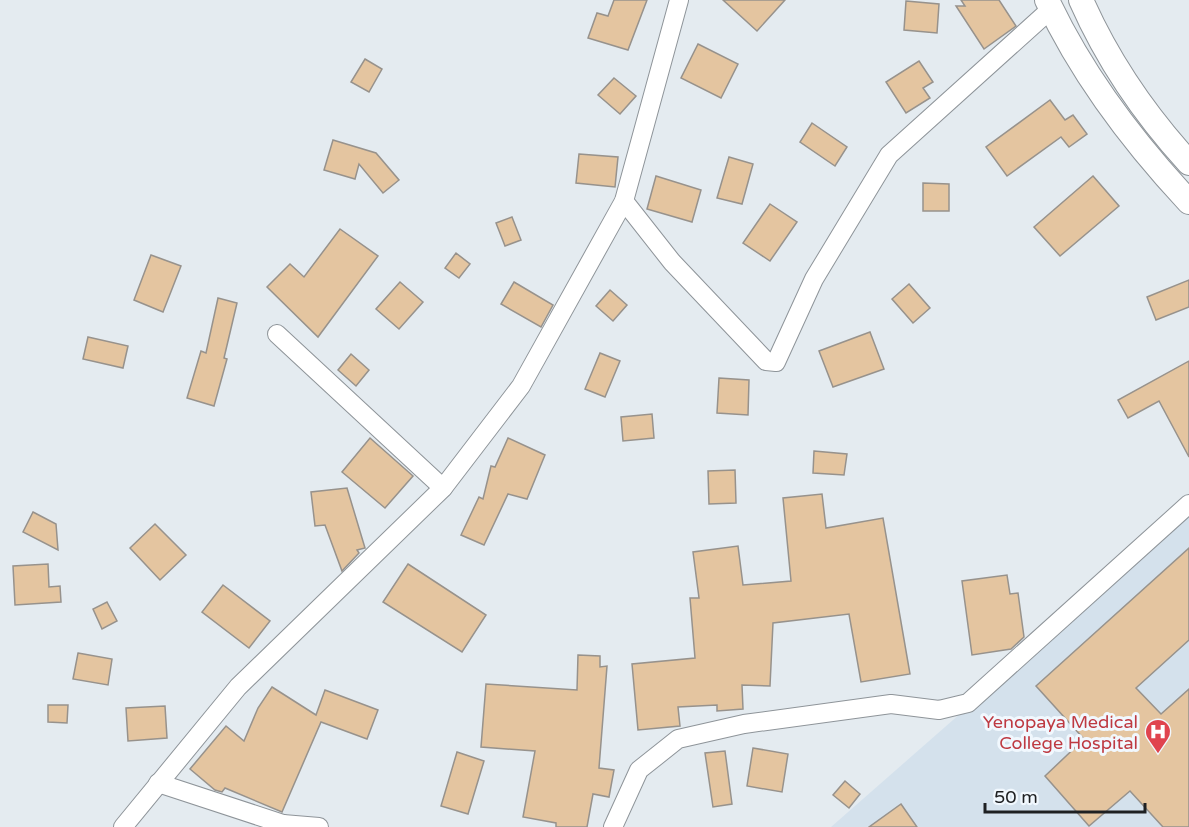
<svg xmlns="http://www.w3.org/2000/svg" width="1189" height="827" font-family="'Varela Round',sans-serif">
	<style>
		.built { fill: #d4e1ec }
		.building { fill: #e4c5a0; stroke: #97928c; stroke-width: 1.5 }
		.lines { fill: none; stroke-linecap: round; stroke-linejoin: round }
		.minor-casing { stroke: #8e9499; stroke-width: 20 }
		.secondary-casing { stroke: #8e9499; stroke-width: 26 }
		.minor { stroke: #fff; stroke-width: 18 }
		.secondary { stroke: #fff; stroke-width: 24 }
		.labels { text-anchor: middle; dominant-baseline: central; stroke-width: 6; stroke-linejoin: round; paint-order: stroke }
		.health-label { font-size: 18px; fill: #be3a42; stroke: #f1f8fe; text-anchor: end }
	</style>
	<rect width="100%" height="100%" fill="#e4ebf0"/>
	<!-- built -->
	<path class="built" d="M 1189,513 L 1189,827 L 831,827 Z"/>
	<!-- building -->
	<g class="building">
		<path d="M 614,0 L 647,0 L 628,50 L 588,38 L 597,13 L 608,16 Z"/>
		<path d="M 723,0 L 785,0 L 757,31 Z"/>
		<path d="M 961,0 L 999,0 L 1016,26 L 984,49 L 956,6 L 965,6 Z"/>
		<path d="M 906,1 L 939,4 L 937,33 L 904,30 Z"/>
		<path d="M 698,44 L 738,64 L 721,98 L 681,78 Z"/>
		<path d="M 365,59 L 382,69 L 369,92 L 351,82 Z"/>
		<path d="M 919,61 L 933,82 L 923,88 L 930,98 L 906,113 L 886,82 Z"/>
		<path d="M 614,78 L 636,96 L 620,114 L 598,95 Z"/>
		<path d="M 1050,100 L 1065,120 L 1073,115 L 1087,134 L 1069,147 L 1061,137 L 1007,176 L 986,147 Z"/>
		<path d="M 812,123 L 847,147 L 835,166 L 800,142 Z"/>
		<path d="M 333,140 L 376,153 L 399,180 L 383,193 L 359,164 L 355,179 L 324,170 Z"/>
		<path d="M 579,154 L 618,157 L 615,187 L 576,183 Z"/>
		<path d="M 729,157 L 753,164 L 742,204 L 717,198 Z"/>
		<path d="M 656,176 L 701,190 L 692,222 L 647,209 Z"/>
		<path d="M 1093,176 L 1119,206 L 1060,256 L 1034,227 Z"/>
		<path d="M 923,183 L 949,184 L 949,211 L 923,211 Z"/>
		<path d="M 770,204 L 797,222 L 770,261 L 743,243 Z"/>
		<path d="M 512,217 L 521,240 L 505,246 L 496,223 Z"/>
		<path d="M 340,229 L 378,256 L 318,337 L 267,287 L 290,264 L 304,277 Z"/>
		<path d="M 456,253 L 470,264 L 459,278 L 445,268 Z"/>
		<path d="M 151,255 L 181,266 L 163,312 L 134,300 Z"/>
		<path d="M 1189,280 L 1189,307 L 1156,320 L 1147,297 Z"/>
		<path d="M 400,282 L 423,302 L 399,329 L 376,309 Z"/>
		<path d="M 514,282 L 553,305 L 541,327 L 501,304 Z"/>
		<path d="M 909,284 L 930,308 L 913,323 L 892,299 Z"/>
		<path d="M 610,290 L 627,305 L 613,321 L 596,306 Z"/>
		<path d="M 218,298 L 237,303 L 224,358 L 227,359 L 214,406 L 187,398 L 201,351 L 206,353 Z"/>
		<path d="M 870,332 L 884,369 L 833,387 L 819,351 Z"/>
		<path d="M 88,337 L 128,346 L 123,368 L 83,359 Z"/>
		<path d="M 600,353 L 620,361 L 605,397 L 585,389 Z"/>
		<path d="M 351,354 L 369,370 L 356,386 L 338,370 Z"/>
		<path d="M 1189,361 L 1189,457 L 1159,401 L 1128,418 L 1118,400 Z"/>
		<path d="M 719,378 L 749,380 L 748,415 L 717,413 Z"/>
		<path d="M 652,414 L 654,438 L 623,441 L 621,417 Z"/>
		<path d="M 370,438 L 413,476 L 385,508 L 342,472 Z"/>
		<path d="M 508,438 L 545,455 L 527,499 L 508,494 L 484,545 L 461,535 L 479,497 L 483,499 L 491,466 L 495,467 Z"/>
		<path d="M 814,451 L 847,454 L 844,475 L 813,473 Z"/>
		<path d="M 735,470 L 736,503 L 709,504 L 708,471 Z"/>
		<path d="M 347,488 L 365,548 L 357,550 L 359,553 L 342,571 L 325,525 L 315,526 L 311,492 Z"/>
		<path d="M 822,494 L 826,528 L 883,518 L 910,674 L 861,682 L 849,614 L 773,623 L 770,686 L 742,685 L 743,709 L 717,711 L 717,705 L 678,707 L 680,726 L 638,730 L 632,664 L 695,658 L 690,598 L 699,598 L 693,552 L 738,546 L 743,585 L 791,581 L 783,498 Z"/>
		<path d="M 33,512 L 56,524 L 58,550 L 23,532 Z"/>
		<path d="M 155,524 L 186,555 L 160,580 L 130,548 Z"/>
		<path d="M 1189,548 L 1189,640 L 1136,688 L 1161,714 L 1189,689 L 1189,827 L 1163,827 L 1130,791 L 1089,826 L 1045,776 L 1084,739 L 1036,686 Z"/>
		<path d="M 48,564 L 49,587 L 60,586 L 61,602 L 15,605 L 13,566 Z"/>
		<path d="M 408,564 L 486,615 L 462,652 L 383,602 Z"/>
		<path d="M 1007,575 L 1010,594 L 1018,593 L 1024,637 L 1011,649 L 972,655 L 962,581 Z"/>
		<path d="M 223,585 L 270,621 L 249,648 L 202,612 Z"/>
		<path d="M 107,602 L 117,621 L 102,629 L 93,609 Z"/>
		<path d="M 78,653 L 112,659 L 108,685 L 73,679 Z"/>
		<path d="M 578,655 L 600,656 L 600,667 L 607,666 L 599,768 L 614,770 L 609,797 L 593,794 L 587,827 L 556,827 L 556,823 L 523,817 L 535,751 L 481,747 L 486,684 L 577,690 Z"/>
		<path d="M 272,687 L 316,715 L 325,690 L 378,710 L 367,739 L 321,722 L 282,812 L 225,788 L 222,792 L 215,790 L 190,769 L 226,726 L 244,741 L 258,708 Z"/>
		<path d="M 48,705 L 68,705 L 67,723 L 48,722 Z"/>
		<path d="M 165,706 L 167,738 L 128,741 L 126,708 Z"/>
		<path d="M 753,748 L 788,754 L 782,792 L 747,786 Z"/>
		<path d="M 725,751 L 732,804 L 713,807 L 705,753 Z"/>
		<path d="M 457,752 L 484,761 L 468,814 L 441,806 Z"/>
		<path d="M 845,781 L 860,794 L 849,808 L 833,795 Z"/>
		<path d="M 901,804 L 917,827 L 869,827 Z"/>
	</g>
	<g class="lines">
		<defs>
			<g id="minor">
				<path d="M 624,201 L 672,262 L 766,361 L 776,362 L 814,279 L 889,155 L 1051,9"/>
				<path d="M 277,334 L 443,488"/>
				<path d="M 158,783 L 283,824 L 281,827"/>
				<path d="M 283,824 L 319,827"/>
				<path d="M 123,827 L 238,687 L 443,488 L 521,386 L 624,201 L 679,0"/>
				<path d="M 613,827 L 639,770 L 678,739 L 744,724 L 891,704 L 939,710 L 968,703 L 1189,504"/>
			</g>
			<g id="secondary">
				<path d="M 1047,0 C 1082,75 1133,142 1189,202"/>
				<path d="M 1081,0 C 1107,59 1146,116 1189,163"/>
			</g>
		</defs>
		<!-- minor casing -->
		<use href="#minor" class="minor-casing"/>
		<!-- secondary casing -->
		<use href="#secondary" class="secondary-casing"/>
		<!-- minor -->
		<use href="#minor" class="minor"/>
		<!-- secondary -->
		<use href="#secondary" class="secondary"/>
	</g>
	<!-- icons -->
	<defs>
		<symbol id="hospital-pin" viewBox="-11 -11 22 30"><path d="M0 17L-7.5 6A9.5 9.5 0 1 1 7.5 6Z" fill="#e0444e" stroke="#f1f8fe"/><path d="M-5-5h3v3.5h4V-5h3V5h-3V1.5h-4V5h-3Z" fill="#fff"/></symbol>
	</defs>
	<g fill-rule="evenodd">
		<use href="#hospital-pin" x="1143" y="717" width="30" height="40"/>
	</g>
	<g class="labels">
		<!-- health labels -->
		<g class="health-label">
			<text x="1138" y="722">Yenopaya Medical<tspan x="1138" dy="21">College Hospital</tspan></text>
		</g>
	</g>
	<!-- scale -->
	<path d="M985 803v9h160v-9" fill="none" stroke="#1e2022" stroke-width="3"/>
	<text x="994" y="803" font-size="18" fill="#1e2022" stroke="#f1f8fe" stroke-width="4.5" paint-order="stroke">50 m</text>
</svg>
